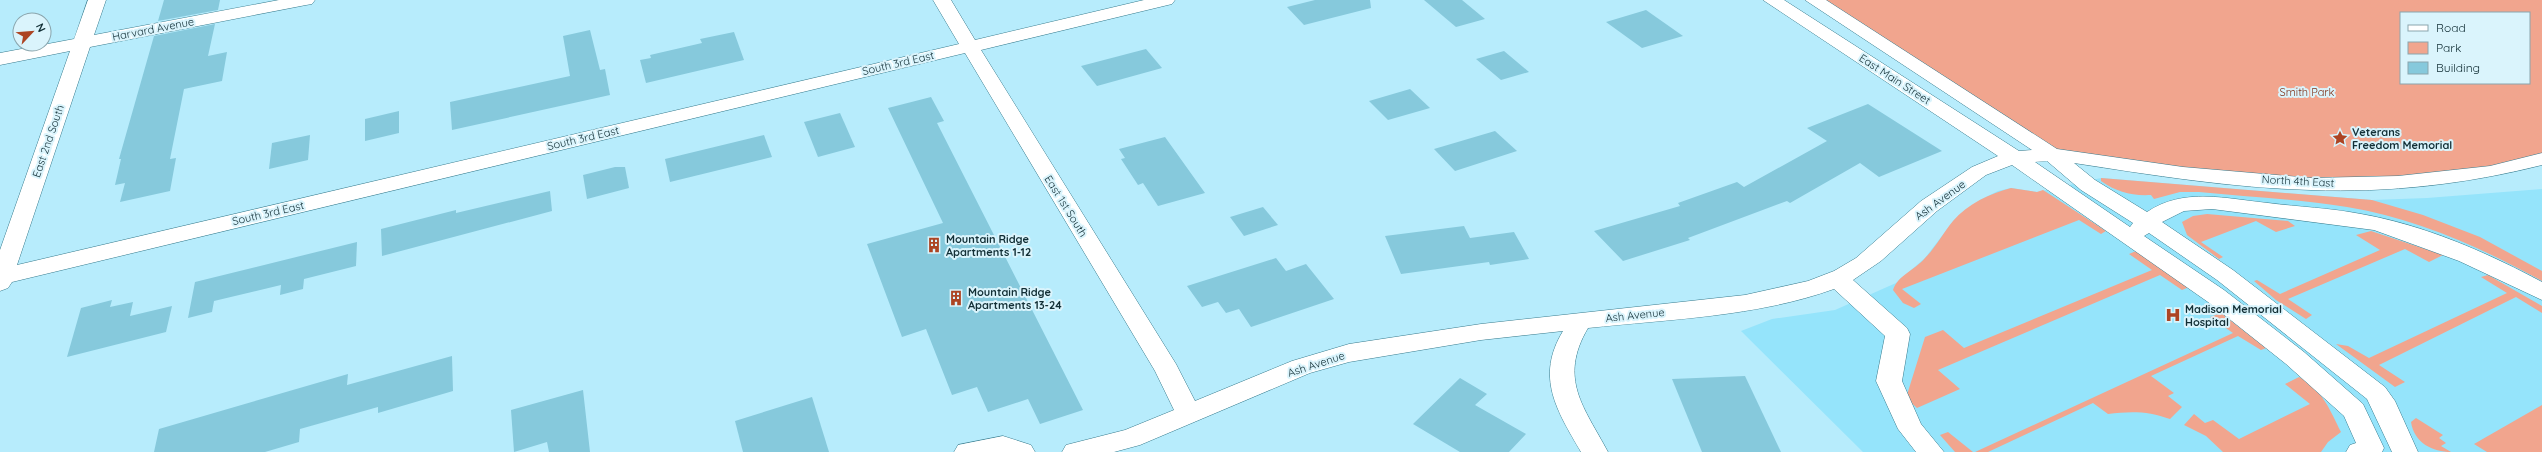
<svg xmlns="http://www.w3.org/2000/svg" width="2542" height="452" font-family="Quicksand,sans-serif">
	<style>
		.built { fill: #95e4fb }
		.green { fill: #f1a58e; fill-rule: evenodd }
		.building { fill: #86c9dc }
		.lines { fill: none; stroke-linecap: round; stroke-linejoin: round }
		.minor-casing { stroke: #377b8d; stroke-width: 1 }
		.minor { fill: #fff; fill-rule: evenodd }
		.labels { text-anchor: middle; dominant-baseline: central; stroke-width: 4; stroke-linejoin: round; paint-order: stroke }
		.street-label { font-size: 11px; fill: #122f36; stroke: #daf4fc }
		.park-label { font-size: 11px; fill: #7f3118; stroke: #daf4fc }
		.poi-label { font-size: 11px; font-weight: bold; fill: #122f36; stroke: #daf4fc; text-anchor: start }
	</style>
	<rect width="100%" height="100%" fill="#b7ecfc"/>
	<!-- built -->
	<path class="built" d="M 2101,178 L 2372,200 L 2427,198 L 2542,189 L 2542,452 L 1863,452 L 1741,331 L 1772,319 L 1835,310 L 1896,283 L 1925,258 L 1955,219 L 1980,200 L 1998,191 L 2011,188 L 2037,192 Z"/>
	<!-- green -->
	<g class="green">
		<path d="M 1814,0 L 2542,0 L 2542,159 L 2398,182 L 2183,173 L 2050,148 ZM 2401,13 L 2529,13 L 2529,83 L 2401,83 Z"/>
		<path d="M 2101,178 L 2372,200 L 2423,215 L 2480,237 L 2542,271 L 2542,281 C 2482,248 2416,218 2347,207 C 2298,199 2248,197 2199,192 L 2180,192 L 2154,199 L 2151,195 C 2131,196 2117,192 2101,181 Z"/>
		<path d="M 2011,188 L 2037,192 L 2043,190 L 2106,231 L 2101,234 L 2079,220 L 1902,289 L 1921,304 L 1914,308 L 1903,303 L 1893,290 C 1898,275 1915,270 1925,258 C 1936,247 1943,233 1953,221 C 1967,204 1991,193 2011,188 Z"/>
		<path d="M 2207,214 L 2288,221 L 2295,226 L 2276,232 L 2256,221 L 2201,242 L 2223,257 L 2219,259 L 2187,235 L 2182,222 L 2193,216 Z"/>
		<path d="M 2371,231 L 2443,255 L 2429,262 L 2405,249 L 2288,299 L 2312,315 L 2306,319 L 2276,300 L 2254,281 L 2257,280 L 2280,294 L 2380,250 L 2356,235 Z"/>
		<path d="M 2136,251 L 2189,287 L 2182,290 L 2160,275 L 1938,370 L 1960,389 L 1917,408 L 1906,398 L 1925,337 L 1943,330 L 1964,348 L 2152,270 L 2129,254 Z"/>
		<path d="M 2488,275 L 2542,306 L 2542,313 L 2516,297 L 2379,365 L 2405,382 L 2395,387 L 2336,344 L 2348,346 L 2369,358 L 2507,293 L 2481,277 Z"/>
		<path d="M 2221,313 L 2266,348 L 2261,350 L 2238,336 L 2151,376 L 2174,393 L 2168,396 L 2182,407 L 2170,419 C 2149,411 2130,411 2108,414 L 2093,403 L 1988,452 L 1975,452 L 2233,333 L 2210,317 Z"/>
		<path d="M 2299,377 C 2322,389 2330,410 2341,432 L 2328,442 L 2321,452 L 2223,452 L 2206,436 L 2184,425 L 2194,414 L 2205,423 L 2213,420 L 2239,439 L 2310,404 L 2285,384 Z"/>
		<path d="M 2542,405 L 2542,452 L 2487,452 L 2474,444 Z"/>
		<path d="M 2416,418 L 2443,435 L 2439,438 L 2446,443 L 2441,446 L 2451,452 C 2433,452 2414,443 2411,422 Z"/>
		<path d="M 1948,432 L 1973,452 L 1955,452 L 1940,435 Z"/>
	</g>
	<!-- building -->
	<g class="building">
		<path d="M 164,0 L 220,0 L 218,10 L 158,21 Z"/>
		<path d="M 1315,0 L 1370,0 L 1371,8 L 1304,25 L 1287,7 Z"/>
		<path d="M 1424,0 L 1462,0 L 1485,19 L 1456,27 Z"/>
		<path d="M 1646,10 L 1683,36 L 1642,48 L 1606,22 Z"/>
		<path d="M 215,24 L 208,56 L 227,52 L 222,81 L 184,89 L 170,159 L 176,158 L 170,191 L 120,202 L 125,183 L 115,185 L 121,159 L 119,159 L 154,36 Z"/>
		<path d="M 590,30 L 600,70 L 605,69 L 610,95 L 452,130 L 450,102 L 570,76 L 563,36 Z"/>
		<path d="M 734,32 L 744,60 L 646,83 L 640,60 L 651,58 L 650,55 L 702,43 L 700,39 Z"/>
		<path d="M 1146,49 L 1162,68 L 1097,86 L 1081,66 Z"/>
		<path d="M 1504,51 L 1529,72 L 1501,80 L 1476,59 Z"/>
		<path d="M 1410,89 L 1430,108 L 1388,120 L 1369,101 Z"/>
		<path d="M 931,97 L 944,121 L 937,123 L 1083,410 L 1040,424 L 1028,399 L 988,412 L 977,387 L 952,395 L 926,329 L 902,337 L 867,244 L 943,223 L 888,108 Z"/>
		<path d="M 1868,104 L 1942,151 L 1879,177 L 1860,163 L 1790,203 L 1787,201 L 1688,238 L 1690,240 L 1623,261 L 1594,231 L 1680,206 L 1678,203 L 1737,182 L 1744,187 L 1827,141 L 1807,128 Z"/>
		<path d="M 399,111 L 399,133 L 365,141 L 365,119 Z"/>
		<path d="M 840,113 L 855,147 L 818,157 L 804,122 Z"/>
		<path d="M 1495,131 L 1517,151 L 1455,171 L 1434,149 Z"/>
		<path d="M 310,135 L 308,160 L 269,169 L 272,143 Z"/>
		<path d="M 764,135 L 772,157 L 670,182 L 665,159 Z"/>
		<path d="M 1165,137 L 1205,193 L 1158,206 L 1143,183 L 1138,185 L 1121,159 L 1125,158 L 1119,149 Z"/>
		<path d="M 615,167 L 625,167 L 629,188 L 587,199 L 583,175 Z"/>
		<path d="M 550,191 L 552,211 L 382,256 L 381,229 L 456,210 L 456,213 Z"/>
		<path d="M 1263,207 L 1278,225 L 1244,236 L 1230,217 Z"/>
		<path d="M 1464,226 L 1470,238 L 1514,232 L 1529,259 L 1490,265 L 1489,262 L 1401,274 L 1385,236 Z"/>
		<path d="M 357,242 L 356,266 L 304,279 L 303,289 L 280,295 L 281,285 L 214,301 L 212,312 L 188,318 L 195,282 Z"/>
		<path d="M 1276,258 L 1286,271 L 1306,264 L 1334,299 L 1251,327 L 1239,309 L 1226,313 L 1218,302 L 1202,307 L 1187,286 Z"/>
		<path d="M 112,300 L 110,307 L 133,302 L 130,316 L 172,306 L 166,332 L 67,357 L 81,308 Z"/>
		<path d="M 452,356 L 453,391 L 378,413 L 378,407 L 300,429 L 299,442 L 265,452 L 154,452 L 159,429 L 348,374 L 347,385 Z"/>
		<path d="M 1745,376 L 1781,452 L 1702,452 L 1672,379 Z"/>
		<path d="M 1460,378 L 1487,394 L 1475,405 L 1526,434 L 1509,452 L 1460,452 L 1413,424 Z"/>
		<path d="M 583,390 L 590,452 L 549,452 L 547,442 L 514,452 L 511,410 Z"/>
		<path d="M 812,397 L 829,452 L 743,452 L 735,421 Z"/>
	</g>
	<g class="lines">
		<defs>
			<g id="minor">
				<path d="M 88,0 L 106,0 L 94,35 L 279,0 L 315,0 L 312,4 L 306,5 L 90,47 L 17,265 L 959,44 L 933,0 L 951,0 L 975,40 L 1144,0 L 1175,0 L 1172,4 L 981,50 L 1176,364 L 1195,401 L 1292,361 L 1349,344 L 1481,324 L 1745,295 L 1808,281 L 1834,271 L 1856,258 L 1921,201 L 1972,167 L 1998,156 L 1763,0 L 1784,0 L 2019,151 L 2032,150 L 1805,0 L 1826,0 L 2057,149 L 2183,167 L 2311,178 L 2398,176 L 2490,166 L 2542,153 L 2542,165 C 2467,184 2389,193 2311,190 C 2232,188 2152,175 2074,163 L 2095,180 L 2147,212 C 2184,187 2227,199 2268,203 C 2299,207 2330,208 2361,214 C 2424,225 2486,252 2542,282 L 2542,300 L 2459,261 L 2374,230 L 2212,209 L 2184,211 L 2162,222 L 2233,270 L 2385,387 L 2395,401 L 2418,452 L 2392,452 L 2367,399 L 2217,280 L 2149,233 L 2144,236 L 2224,290 L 2304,352 L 2363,404 L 2384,448 L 2382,452 L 2346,452 L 2350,445 L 2356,443 L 2344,416 L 2286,364 L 2208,302 L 2012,165 L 1986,175 L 1937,211 L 1881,261 L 1853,280 L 1907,328 L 1910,334 L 1902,381 L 1921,424 L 1944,452 L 1916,452 L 1898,429 L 1876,381 L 1885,336 L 1834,289 C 1756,317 1670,319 1588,328 C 1558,379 1584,407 1608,452 L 1581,452 C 1557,411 1535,377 1563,331 L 1481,340 L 1349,362 L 1310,373 L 1140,445 L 1114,452 L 1062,452 L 1066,445 L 1125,430 L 1174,410 L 1155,371 L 965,53 L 12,282 L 8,288 L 0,291 L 0,250 L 70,51 L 0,65 L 0,53 L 74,39 ZM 2047,161 L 2081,190 L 2133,223 L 2130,227 L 2035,162 Z"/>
				<path d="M 1003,436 L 1031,445 L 1035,452 L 954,452 L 958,445 Z"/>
			</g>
		</defs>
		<!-- minor casing -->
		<use href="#minor" class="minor-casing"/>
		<!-- minor -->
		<use href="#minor" class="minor"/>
	</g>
	<!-- icons -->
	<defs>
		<symbol id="sight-bare" viewBox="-9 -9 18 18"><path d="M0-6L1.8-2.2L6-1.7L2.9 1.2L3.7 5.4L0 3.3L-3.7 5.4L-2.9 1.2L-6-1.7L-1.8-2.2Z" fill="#ac4423" stroke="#daf4fc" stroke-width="2.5" paint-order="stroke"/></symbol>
		<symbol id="building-bare" viewBox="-9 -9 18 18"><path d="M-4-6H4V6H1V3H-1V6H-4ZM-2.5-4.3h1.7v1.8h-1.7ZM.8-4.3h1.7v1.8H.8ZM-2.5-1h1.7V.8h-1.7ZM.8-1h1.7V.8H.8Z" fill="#ac4423" stroke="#daf4fc" stroke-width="2.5" paint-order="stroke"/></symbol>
		<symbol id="hospital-bare" viewBox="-9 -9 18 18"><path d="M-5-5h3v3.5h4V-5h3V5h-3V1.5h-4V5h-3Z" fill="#ac4423" stroke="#daf4fc" stroke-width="2.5" paint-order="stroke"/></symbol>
	</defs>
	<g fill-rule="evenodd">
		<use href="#sight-bare" x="2329" y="127" width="22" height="22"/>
		<use href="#building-bare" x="923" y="234" width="22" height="22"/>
		<use href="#building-bare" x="945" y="287" width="22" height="22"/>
		<use href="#hospital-bare" x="2162" y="304" width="22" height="22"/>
	</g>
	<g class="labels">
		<!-- street labels -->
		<g class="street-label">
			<text transform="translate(153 29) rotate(-11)">Harvard Avenue</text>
			<text transform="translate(898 63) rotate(-13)">South 3rd East</text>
			<text transform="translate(1895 79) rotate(33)">East Main Street</text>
			<text transform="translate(583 138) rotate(-13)">South 3rd East</text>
			<text transform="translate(48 141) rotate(-71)">East 2nd South</text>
			<text transform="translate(2298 181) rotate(3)">North 4th East</text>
			<text transform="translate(1940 200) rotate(-36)">Ash Avenue</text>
			<text transform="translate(1066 206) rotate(58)">East 1st South</text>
			<text transform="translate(268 213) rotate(-13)">South 3rd East</text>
			<text transform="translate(1635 315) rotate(-6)">Ash Avenue</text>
			<text transform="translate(1316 364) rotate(-18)">Ash Avenue</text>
		</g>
		<!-- park labels -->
		<g class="park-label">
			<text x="2307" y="92">Smith Park</text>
		</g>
		<!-- poi labels -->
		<g class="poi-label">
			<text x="2352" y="132">Veterans<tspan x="2352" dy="13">Freedom Memorial</tspan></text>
			<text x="946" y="239">Mountain Ridge<tspan x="946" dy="13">Apartments 1-12</tspan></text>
			<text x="968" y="292">Mountain Ridge<tspan x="968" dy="13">Apartments 13-24</tspan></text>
			<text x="2185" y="309">Madison Memorial<tspan x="2185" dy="13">Hospital</tspan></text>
		</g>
	</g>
	<!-- legend -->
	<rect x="2400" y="12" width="130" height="72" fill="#daf4fc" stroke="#8aa5ad"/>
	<rect x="2408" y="25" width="20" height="6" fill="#ffffff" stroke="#8aa5ad"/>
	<text x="2436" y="32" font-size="12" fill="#122f36">Road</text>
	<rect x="2408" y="42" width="20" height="12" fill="#f1a58e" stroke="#8aa5ad"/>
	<text x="2436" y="52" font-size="12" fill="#122f36">Park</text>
	<rect x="2408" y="62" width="20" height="12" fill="#86c9dc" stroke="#8aa5ad"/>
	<text x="2436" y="72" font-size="12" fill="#122f36">Building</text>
	<!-- north arrow -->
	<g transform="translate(32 32) rotate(64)"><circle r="19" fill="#daf4fc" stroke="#8aa5ad"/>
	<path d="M0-3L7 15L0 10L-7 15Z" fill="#ac4423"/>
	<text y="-6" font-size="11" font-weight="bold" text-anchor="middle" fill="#122f36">N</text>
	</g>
</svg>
